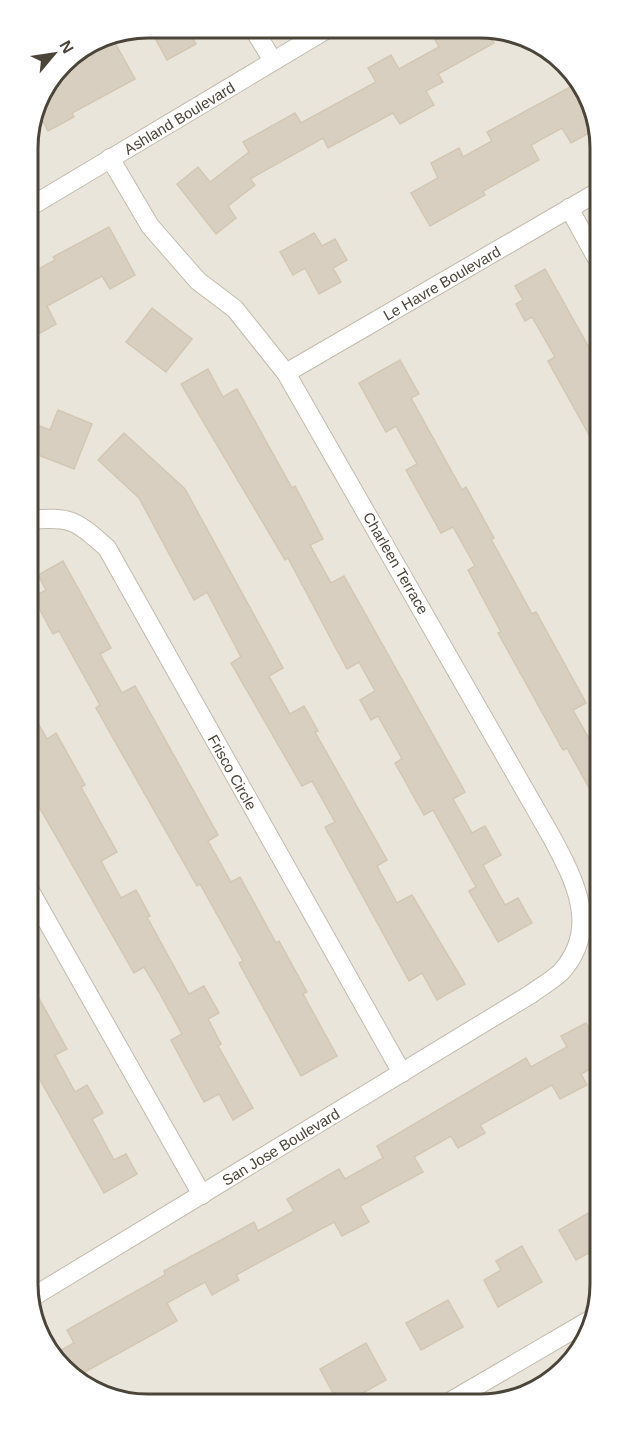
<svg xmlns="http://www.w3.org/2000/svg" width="627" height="1432" font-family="Arial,sans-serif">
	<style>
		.residential { fill: #eae5da }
		.building { fill: #d8cfc1; stroke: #d3c7b4; stroke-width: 1.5 }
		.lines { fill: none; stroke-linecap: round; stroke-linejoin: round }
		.street-casing { stroke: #c2bbae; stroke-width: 20 }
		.street { stroke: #fff; stroke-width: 18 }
		.labels { text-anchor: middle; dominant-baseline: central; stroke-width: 6; stroke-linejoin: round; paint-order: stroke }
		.street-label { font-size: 15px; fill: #4b4439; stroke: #fff }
		.rim { fill: none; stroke: #4b4439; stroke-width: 3 }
	</style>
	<rect width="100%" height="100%" fill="#f6f3ec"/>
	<!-- residential -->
	<path class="residential" d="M 148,27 L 503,29 L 564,62 L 596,117 L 600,1292 L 570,1364 L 510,1401 L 125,1403 L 63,1370 L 31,1315 L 27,140 L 40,94 L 68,57 L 102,36 Z"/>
	<!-- building -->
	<g class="building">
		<path d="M 149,27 L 186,27 L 196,44 L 167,60 Z"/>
		<path d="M 429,29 L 486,29 L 494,43 L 438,74 L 443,82 L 426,91 L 434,105 L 400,124 L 393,113 L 328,148 L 323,138 L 250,179 L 255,185 L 228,206 L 236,218 L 216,234 L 177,184 L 198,167 L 210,182 L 249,152 L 243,142 L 295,113 L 301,123 L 376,82 L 368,68 L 391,55 L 399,69 L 439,47 Z"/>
		<path d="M 114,41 L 135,79 L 72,113 L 74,117 L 48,131 L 36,108 L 40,94 L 55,74 Z"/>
		<path d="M 574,85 L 596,117 L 596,129 L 571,143 L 562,128 L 531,145 L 539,160 L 483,191 L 485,195 L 430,226 L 411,193 L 438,178 L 431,163 L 459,148 L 463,157 L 492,141 L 487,132 Z"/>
		<path d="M 109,227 L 135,275 L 110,289 L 102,276 L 47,306 L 56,324 L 28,340 L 28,275 L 55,260 L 53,257 Z"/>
		<path d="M 314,233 L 322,246 L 335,239 L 347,260 L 333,268 L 341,282 L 319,294 L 305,268 L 293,275 L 280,252 Z"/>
		<path d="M 545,269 L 597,362 L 597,449 L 548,361 L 555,357 L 532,317 L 525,321 L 516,304 L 523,300 L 515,286 Z"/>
		<path d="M 152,308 L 192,339 L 166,372 L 126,342 Z"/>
		<path d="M 400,360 L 419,394 L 411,398 L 462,490 L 466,487 L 494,538 L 491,539 L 532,614 L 536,612 L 586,703 L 573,710 L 598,755 L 598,804 L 567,748 L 563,750 L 498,633 L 501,632 L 468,570 L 475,566 L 453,527 L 441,533 L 406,470 L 417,464 L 396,426 L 386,432 L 359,383 Z"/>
		<path d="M 208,369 L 223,397 L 237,389 L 292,488 L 295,486 L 323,539 L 310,545 L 331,583 L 344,576 L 465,792 L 453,799 L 472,833 L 485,826 L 501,855 L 483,865 L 505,905 L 518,898 L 532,923 L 498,942 L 469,891 L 476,887 L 433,810 L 424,815 L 395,763 L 402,759 L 378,716 L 371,720 L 360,700 L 375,691 L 359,662 L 347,669 L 288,558 L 285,560 L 181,384 Z"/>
		<path d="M 58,410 L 92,424 L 74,469 L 28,451 L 37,425 L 50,430 Z"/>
		<path d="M 124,433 L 185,489 L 283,668 L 269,676 L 290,714 L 304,706 L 318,731 L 315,732 L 387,860 L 377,866 L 397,903 L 412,895 L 465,984 L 437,1000 L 422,973 L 409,981 L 325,827 L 335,822 L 312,781 L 302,786 L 231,663 L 241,657 L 207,592 L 194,600 L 139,498 L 98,460 Z"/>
		<path d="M 63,561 L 111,648 L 100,654 L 122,693 L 135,686 L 147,707 L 218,835 L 208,841 L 231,882 L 240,877 L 276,943 L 279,941 L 307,992 L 303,994 L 337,1056 L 301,1076 L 239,963 L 243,961 L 200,884 L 197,886 L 96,708 L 100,705 L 59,631 L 53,634 L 33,597 L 46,590 L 38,575 Z"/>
		<path d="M 29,707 L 47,739 L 56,733 L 85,785 L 81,787 L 117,852 L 101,861 L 121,898 L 136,890 L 150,916 L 147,917 L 189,994 L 204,986 L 219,1013 L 208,1019 L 221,1044 L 218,1046 L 253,1108 L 233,1120 L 219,1094 L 204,1102 L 171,1040 L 182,1034 L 159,992 L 144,967 L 134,973 L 29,789 Z"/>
		<path d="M 30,982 L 67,1049 L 55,1055 L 75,1092 L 87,1085 L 103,1113 L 92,1119 L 114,1160 L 126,1154 L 137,1174 L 104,1193 L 30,1062 Z"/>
		<path d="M 586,1023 L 599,1046 L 599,1064 L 581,1074 L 587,1085 L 560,1099 L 552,1085 L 480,1125 L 485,1133 L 458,1148 L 451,1136 L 414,1157 L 423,1172 L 360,1206 L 369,1222 L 342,1236 L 334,1222 L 236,1275 L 239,1280 L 212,1295 L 205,1282 L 167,1303 L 177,1321 L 76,1377 L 63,1370 L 54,1354 L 74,1343 L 67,1330 L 165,1275 L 164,1271 L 254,1222 L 258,1231 L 294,1211 L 287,1199 L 339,1169 L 345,1179 L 383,1158 L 377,1146 L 526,1058 L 531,1067 L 567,1047 L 561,1036 Z"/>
		<path d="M 599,1207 L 600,1247 L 576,1260 L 559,1230 Z"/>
		<path d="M 522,1246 L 542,1282 L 498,1307 L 484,1280 L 501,1270 L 496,1261 Z"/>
		<path d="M 448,1300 L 463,1327 L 421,1350 L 406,1323 Z"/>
		<path d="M 366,1343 L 386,1380 L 347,1402 L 338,1402 L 320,1369 Z"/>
	</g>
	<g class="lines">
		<defs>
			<g id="street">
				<path d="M 253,28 L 273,61"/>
				<path id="s1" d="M 28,208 L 329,28"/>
				<path d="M 569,208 L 596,257"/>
				<path id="s2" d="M 286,373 L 596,193"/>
				<path id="s3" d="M 29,520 C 71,516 75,520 107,548 L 402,1073"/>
				<path d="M 30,891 L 202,1195"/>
				<path id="s4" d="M 31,1298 L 531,994 C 540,987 553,980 561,972 C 601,928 574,879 551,836 L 286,373 L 235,309 L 198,281 L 150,226 L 110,158"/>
				<path d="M 451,1401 L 588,1321"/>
			</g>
		</defs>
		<!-- street casing -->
		<use href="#street" class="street-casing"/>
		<!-- street -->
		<use href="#street" class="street"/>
	</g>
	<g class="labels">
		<!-- street labels -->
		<g class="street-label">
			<text stroke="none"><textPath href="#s1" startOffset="176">Ashland Boulevard</textPath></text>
			<text stroke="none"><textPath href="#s2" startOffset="180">Le Havre Boulevard</textPath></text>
			<text transform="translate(396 563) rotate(60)">Charleen Terrace</text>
			<text stroke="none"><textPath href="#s3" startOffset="344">Frisco Circle</textPath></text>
			<text stroke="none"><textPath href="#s4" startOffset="292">San Jose Boulevard</textPath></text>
		</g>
	</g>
	<!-- crop -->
	<path d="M0 0H627V1432H0ZM148 38H480A110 110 0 0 1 590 148V1284A110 110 0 0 1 480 1394H148A110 110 0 0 1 38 1284V148A110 110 0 0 1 148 38Z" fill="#fff" fill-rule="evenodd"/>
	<path class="rim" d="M148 38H480A110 110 0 0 1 590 148V1284A110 110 0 0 1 480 1394H148A110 110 0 0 1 38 1284V148A110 110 0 0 1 148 38Z"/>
	<!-- north arrow -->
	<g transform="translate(54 54) rotate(61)" stroke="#ffffff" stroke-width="4.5" paint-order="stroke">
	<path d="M0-4.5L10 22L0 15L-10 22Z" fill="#4b4439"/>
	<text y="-9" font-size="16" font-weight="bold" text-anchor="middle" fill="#4b4439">N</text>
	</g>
</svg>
